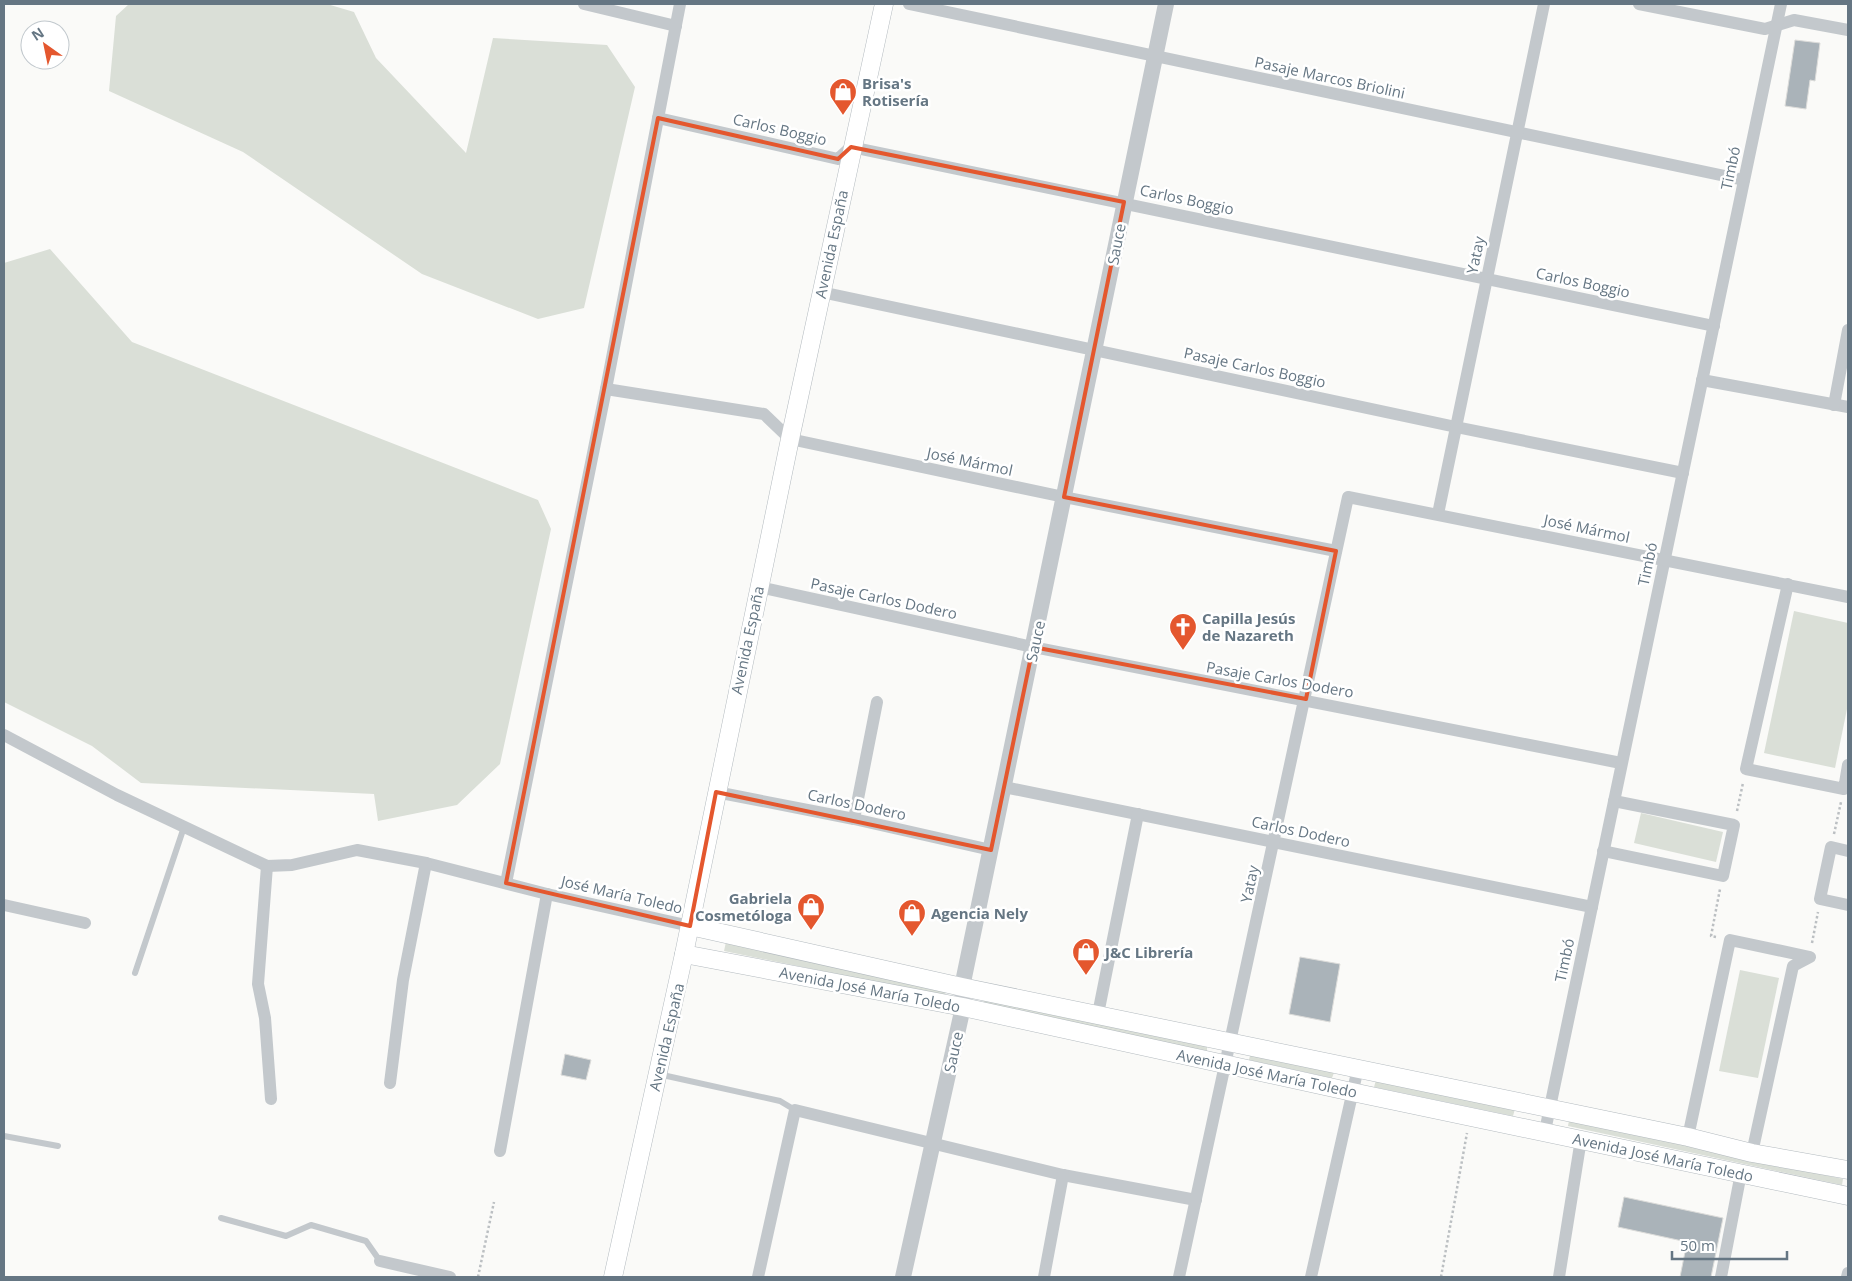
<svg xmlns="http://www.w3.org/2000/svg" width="1852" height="1281" font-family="'Open Sans',sans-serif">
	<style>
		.green { fill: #dadfd7 }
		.building { fill: #aab3b9; stroke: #dcdcda }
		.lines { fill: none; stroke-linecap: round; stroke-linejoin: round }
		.secondary-casing { stroke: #b3babf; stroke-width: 19 }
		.path { stroke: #bbbfc2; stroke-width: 2.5; stroke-dasharray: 2.5 2.5; stroke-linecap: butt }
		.service { stroke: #c3c8cc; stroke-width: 6 }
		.minor { stroke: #c3c8cc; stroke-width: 12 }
		.tertiary { stroke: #c3c8cc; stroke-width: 16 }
		.secondary { stroke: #fff; stroke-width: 18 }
		.marked { fill: none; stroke: #e4572e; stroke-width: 4; stroke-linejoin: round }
		.labels { text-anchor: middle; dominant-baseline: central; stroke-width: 5; stroke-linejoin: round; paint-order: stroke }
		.street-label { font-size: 15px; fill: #657683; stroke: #fff }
		.poi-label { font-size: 15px; font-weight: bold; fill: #657683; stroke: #fff; text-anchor: start }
	</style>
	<rect width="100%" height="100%" fill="#fafaf8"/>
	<!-- green -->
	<g class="green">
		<path d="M 129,4 L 327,4 L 354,12 L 376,58 L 466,153 L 493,38 L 607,45 L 635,87 L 584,308 L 538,319 L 422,274 L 243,152 L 109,91 L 116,16 Z"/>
		<path d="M 50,249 L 132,342 L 538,500 L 551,529 L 500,764 L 457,805 L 378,821 L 374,794 L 141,783 L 92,746 L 4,702 L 4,263 Z"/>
		<path d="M 1794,611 L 1848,623 L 1848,704 L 1835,768 L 1764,753 Z"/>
		<path d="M 1641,813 L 1723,832 L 1716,862 L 1634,843 Z"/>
		<path d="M 726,942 L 947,987 L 945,996 L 724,951 Z"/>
		<path d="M 1740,970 L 1779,978 L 1758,1078 L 1719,1071 Z"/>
		<path d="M 984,998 L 1207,1044 L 1207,1051 L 983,1005 Z"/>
		<path d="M 1251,1050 L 1335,1070 L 1332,1078 L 1249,1060 Z"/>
		<path d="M 1376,1080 L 1515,1109 L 1513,1116 L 1374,1087 Z"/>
		<path d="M 1569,1120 L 1843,1179 L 1842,1185 L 1568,1126 Z"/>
	</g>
	<!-- building -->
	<g class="building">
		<path d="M 1795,40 L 1820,43 L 1815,81 L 1810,80 L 1806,109 L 1785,106 Z"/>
		<path d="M 1300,957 L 1340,964 L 1330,1022 L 1289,1014 Z"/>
		<path d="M 565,1054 L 591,1060 L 586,1080 L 561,1075 Z"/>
		<path d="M 1624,1197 L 1723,1218 L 1711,1277 L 1680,1277 L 1687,1242 L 1618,1227 Z"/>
	</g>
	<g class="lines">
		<defs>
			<g id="secondary">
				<path d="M 690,926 L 962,987 L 1688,1137 L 1752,1153 L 1848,1170"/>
				<path d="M 684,954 L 963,1007 L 1352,1092 L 1848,1196"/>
				<path d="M 613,1277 L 684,954 L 790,439 L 884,4"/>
			</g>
		</defs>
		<!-- secondary casing -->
		<use href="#secondary" class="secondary-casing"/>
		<!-- path -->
		<g class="path">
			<path d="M 1737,811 L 1743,783"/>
			<path d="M 1834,834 L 1841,802"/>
			<path d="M 1716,937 L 1711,936 L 1720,889"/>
			<path d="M 1812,943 L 1818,912"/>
			<path d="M 478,1277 L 494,1202"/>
			<path d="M 1441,1277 L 1467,1133"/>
		</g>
		<!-- service -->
		<g class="service">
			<path d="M 135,973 L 184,827"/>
			<path d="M 658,1074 L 780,1101 L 795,1110"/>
			<path d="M 4,1136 L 58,1146"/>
			<path d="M 221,1218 L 286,1236 L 311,1225 L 366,1241 L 380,1261"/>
		</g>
		<!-- minor -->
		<g class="minor">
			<path d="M 584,4 L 676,26"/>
			<path d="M 909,4 L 1744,180"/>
			<path d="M 1639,4 L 1765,29 L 1794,20 L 1848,30"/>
			<path d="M 658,118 L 838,159 L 851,147 L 1714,326"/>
			<path d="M 821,292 L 1456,427 L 1683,473"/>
			<path d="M 1702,380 L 1848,407"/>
			<path d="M 606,389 L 764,414 L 790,439 L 1064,497 L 1336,551"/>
			<path d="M 1834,405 L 1848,330"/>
			<path d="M 1438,514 L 1544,4"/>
			<path d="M 1788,584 L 1746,769 L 1844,789 L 1848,765"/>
			<path d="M 759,587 L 1033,647 L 1621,763"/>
			<path d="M 4,735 L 117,795 L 267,866 L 292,865 L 357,850 L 426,863 L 547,894 L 690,926"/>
			<path d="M 1004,787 L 1592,907"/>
			<path d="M 716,792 L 854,819 L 991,850"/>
			<path d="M 854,819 L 877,702"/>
			<path d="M 1603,851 L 1723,876 L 1734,825 L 1614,801"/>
			<path d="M 1848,851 L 1831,847 L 1820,899 L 1848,905"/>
			<path d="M 267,866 L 258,984 L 265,1018 L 271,1099"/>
			<path d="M 506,883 L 606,389 L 680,4"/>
			<path d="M 4,905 L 85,923"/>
			<path d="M 1098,1014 L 1138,814"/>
			<path d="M 390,1083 L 403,980 L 426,863"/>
			<path d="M 1545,1131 L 1781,4"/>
			<path d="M 1688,1137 L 1730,940 L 1810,957 L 1793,966 L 1752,1153"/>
			<path d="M 500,1151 L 547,894"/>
			<path d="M 380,1261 L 450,1277"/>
			<path d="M 758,1277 L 795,1110 L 1063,1175 L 1196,1200"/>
			<path d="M 1044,1277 L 1063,1175"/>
			<path d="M 1179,1277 L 1348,497 L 1848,597"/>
			<path d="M 1311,1277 L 1358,1068"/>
			<path d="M 1559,1277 L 1581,1139"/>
			<path d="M 1721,1277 L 1741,1173"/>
			<path d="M 1847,1277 L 1848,1273"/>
		</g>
		<!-- tertiary -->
		<path class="tertiary" d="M 903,1277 L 963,1007 L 962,987 L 1166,4"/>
		<!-- secondary -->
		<use href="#secondary" class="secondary"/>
	</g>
	<!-- marked area -->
	<path class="marked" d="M 658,118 L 838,159 L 851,147 L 1124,202 L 1064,497 L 1336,551 L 1306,699 L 1033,647 L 991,850 L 716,792 L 690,926 L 506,883 Z"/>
	<!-- icons -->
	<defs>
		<symbol id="shop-pin" viewBox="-11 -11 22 30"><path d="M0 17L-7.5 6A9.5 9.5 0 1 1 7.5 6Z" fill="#e4572e" stroke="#fff"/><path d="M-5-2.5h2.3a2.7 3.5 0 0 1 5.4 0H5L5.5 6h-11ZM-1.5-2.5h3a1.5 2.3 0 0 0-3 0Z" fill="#fff"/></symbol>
		<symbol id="church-pin" viewBox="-11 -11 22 30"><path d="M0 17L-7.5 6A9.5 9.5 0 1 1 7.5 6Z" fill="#e4572e" stroke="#fff"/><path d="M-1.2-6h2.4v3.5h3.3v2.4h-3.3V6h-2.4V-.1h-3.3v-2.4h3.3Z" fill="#fff"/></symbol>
	</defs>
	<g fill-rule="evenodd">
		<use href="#shop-pin" x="827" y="76" width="32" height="43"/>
		<use href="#church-pin" x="1167" y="611" width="32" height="43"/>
		<use href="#shop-pin" x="795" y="891" width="32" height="43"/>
		<use href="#shop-pin" x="896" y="897" width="32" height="43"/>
		<use href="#shop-pin" x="1070" y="936" width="32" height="43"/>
	</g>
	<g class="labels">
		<!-- street labels -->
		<g class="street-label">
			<text transform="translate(1330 77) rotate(12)">Pasaje Marcos Briolini</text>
			<text transform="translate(780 129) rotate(13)">Carlos Boggio</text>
			<text transform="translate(1730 168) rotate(-78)">Timbó</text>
			<text transform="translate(1187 199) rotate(12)">Carlos Boggio</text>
			<text transform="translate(831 244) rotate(-78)">Avenida España</text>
			<text transform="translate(1116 244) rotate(-79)">Sauce</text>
			<text transform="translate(1475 255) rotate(-78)">Yatay</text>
			<text transform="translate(1583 282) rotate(12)">Carlos Boggio</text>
			<text transform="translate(1255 367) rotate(12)">Pasaje Carlos Boggio</text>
			<text transform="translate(970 461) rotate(12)">José Mármol</text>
			<text transform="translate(1587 528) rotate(12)">José Mármol</text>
			<text transform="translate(1647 564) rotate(-78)">Timbó</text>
			<text transform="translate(884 598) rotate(12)">Pasaje Carlos Dodero</text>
			<text transform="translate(747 640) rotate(-78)">Avenida España</text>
			<text transform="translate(1035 641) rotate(-78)">Sauce</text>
			<text transform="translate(1280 679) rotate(10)">Pasaje Carlos Dodero</text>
			<text transform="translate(857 804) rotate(12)">Carlos Dodero</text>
			<text transform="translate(1301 831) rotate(12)">Carlos Dodero</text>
			<text transform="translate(1249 884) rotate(-78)">Yatay</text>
			<text transform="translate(622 894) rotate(13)">José María Toledo</text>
			<text transform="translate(1564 960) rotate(-78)">Timbó</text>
			<text transform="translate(870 989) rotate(11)">Avenida José María Toledo</text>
			<text transform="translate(666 1037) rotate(-77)">Avenida España</text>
			<text transform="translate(953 1052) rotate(-78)">Sauce</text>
			<text transform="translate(1267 1073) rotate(12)">Avenida José María Toledo</text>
			<text transform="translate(1663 1157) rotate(12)">Avenida José María Toledo</text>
		</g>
		<!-- poi labels -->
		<g class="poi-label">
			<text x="862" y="83">Brisa's<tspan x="862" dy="17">Rotisería</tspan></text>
			<text x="1202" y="618">Capilla Jesús<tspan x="1202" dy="17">de Nazareth</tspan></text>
			<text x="792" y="898" text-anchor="end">Gabriela<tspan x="792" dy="17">Cosmetóloga</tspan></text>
			<text x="931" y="913">Agencia Nely</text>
			<text x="1105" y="952">J&amp;C Librería</text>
		</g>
	</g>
	<!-- border -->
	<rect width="1852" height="1281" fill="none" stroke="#657683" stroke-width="10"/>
	<!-- north arrow -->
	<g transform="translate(45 45) rotate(327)"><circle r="24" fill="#ffffff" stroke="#c1c8cd"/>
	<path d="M0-4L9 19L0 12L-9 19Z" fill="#e4572e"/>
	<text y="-8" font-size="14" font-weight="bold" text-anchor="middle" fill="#657683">N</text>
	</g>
	<!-- scale -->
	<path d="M1672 1251v8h115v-8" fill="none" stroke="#657683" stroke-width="2.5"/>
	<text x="1680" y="1251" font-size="15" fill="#657683" stroke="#ffffff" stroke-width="4" paint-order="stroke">50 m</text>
</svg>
